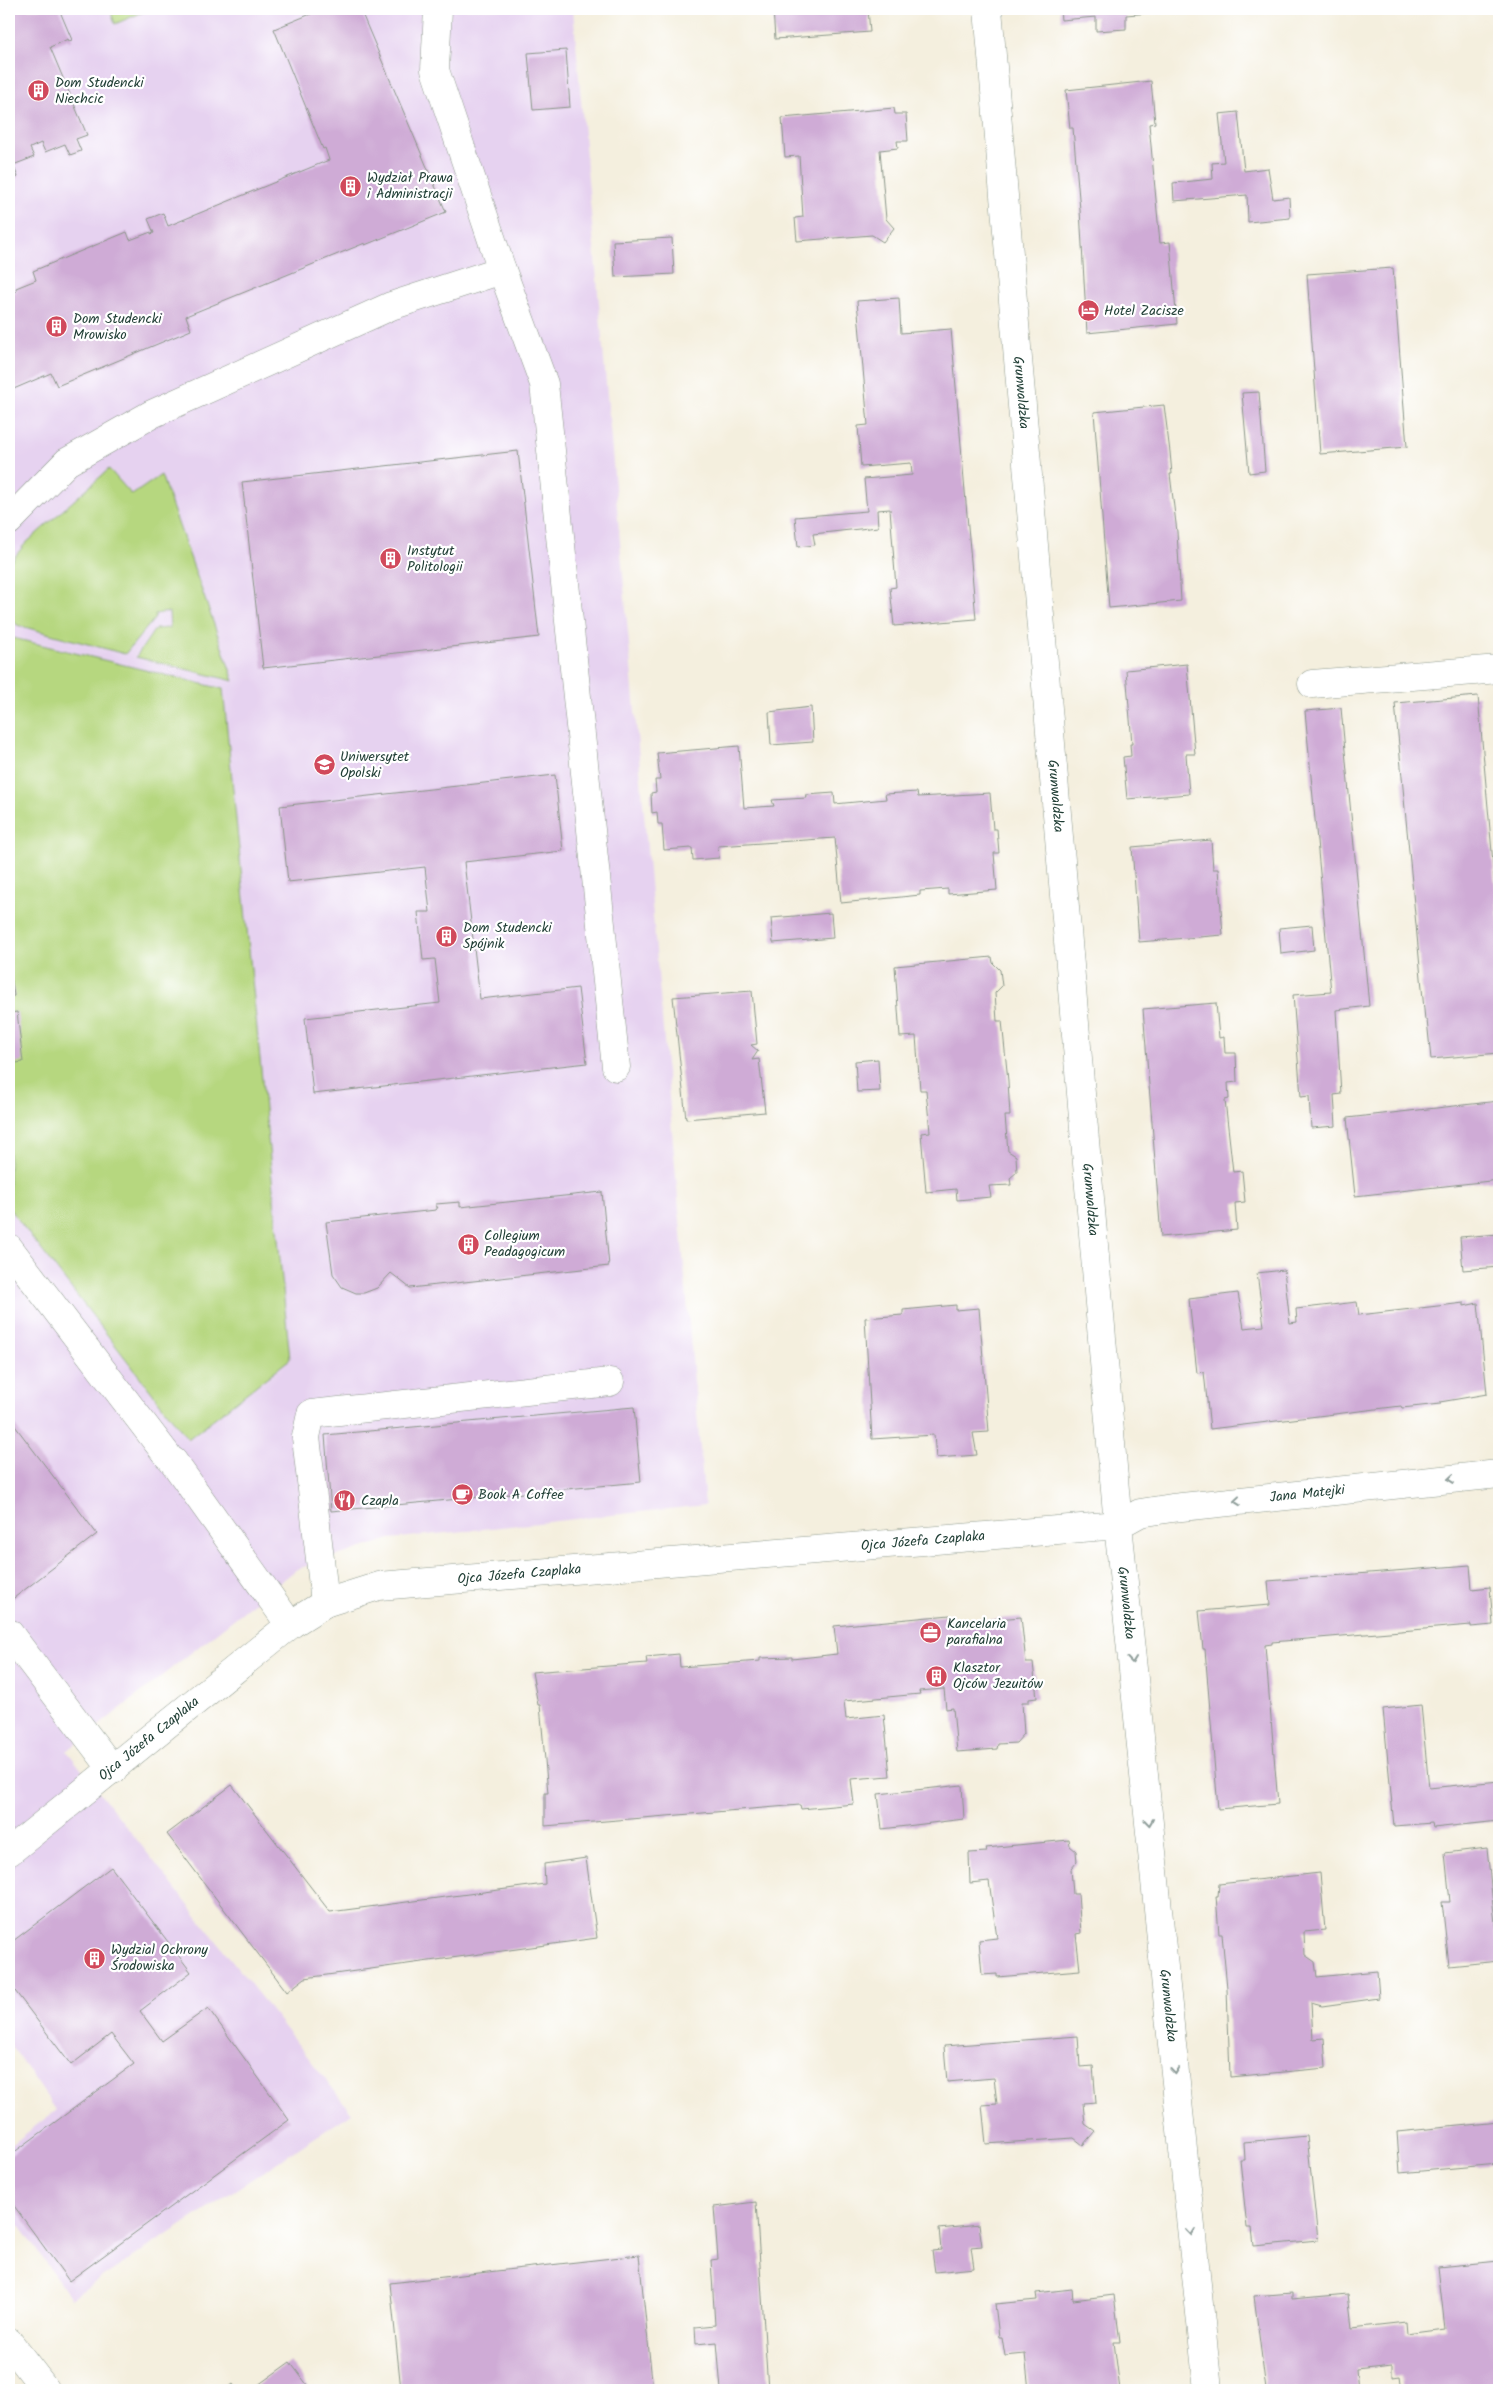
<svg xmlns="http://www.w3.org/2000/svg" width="1508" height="2399" font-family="Kalam,sans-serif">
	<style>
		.built { fill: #e6d2f0 }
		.green { fill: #b6d77f; stroke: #6a8a5a }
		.building { fill: #cfabd6 }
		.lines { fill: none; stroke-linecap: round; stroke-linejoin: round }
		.minor-casing { stroke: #8a9689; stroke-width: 29 }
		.minor { stroke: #fff; stroke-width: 28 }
		.oneway { stroke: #8f9e9a }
		.labels { text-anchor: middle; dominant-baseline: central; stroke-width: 4.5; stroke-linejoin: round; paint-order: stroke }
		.poi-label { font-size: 14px; fill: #1f3d34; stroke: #fff; text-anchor: start }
		.street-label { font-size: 14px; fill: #1f3d34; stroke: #fff }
	</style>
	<rect width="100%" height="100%" fill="#fff"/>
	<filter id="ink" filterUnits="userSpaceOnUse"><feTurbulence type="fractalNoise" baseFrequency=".02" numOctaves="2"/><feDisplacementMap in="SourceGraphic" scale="10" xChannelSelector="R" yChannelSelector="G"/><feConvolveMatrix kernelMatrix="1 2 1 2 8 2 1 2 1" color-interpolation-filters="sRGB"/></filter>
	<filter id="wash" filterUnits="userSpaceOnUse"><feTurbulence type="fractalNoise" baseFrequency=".0096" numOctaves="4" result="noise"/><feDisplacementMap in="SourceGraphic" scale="20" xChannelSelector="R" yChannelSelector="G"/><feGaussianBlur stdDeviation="1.12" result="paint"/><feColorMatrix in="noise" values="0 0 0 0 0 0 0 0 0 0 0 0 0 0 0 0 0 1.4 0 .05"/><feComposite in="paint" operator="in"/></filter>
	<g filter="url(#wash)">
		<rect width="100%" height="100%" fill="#f4efde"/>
		<!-- built -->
		<path class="built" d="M 9,9 L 110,9 L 115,24 L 150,9 L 573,9 L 705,1505 L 390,1539 L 297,1569 L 67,1751 L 352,2113 L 71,2298 L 9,2212 L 9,2147 L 56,2110 L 9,2042 Z"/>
		<!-- green -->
		<g class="green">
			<path d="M 110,9 L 150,9 L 115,24 Z"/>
			<path d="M 109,469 L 132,495 L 161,475 L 234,681 L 136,657 L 155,629 L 170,628 L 169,612 L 155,614 L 155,618 L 125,654 L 17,625 L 9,615 L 9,564 L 25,544 Z"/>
			<path d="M 9,637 L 223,689 L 290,1359 L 188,1439 L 9,1208 Z"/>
		</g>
		<g id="blocks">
			<!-- building -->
			<g class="building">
				<path d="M 9,9 L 59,9 L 72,40 L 69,41 L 68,39 L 50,47 L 87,135 L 76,139 L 81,151 L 70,155 L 65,144 L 45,152 L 41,143 L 30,148 L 34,157 L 13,165 L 18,177 L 9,181 Z"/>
				<path d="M 323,9 L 360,9 L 446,212 L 365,245 L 365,243 L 186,316 L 191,330 L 57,386 L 51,373 L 9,391 L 9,294 L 17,291 L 16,288 L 36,280 L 33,271 L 127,232 L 130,240 L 151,232 L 151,234 L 154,233 L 148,219 L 163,213 L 168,226 L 329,160 L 325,148 L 323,149 L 274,29 Z"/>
				<path d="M 773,9 L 868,9 L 870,32 L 775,39 Z"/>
				<path d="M 1060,9 L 1185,9 L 1185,10 L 1126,15 L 1126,29 L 1096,31 L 1096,17 L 1061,20 Z"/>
				<path d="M 566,50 L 570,107 L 533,110 L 528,53 Z"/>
				<path d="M 1151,81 L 1155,123 L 1149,124 L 1160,243 L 1170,242 L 1177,324 L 1087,333 L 1080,210 L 1073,128 L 1070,128 L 1066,90 Z"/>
				<path d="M 894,108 L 895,114 L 906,114 L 908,141 L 897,141 L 898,148 L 880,150 L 886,219 L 894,228 L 883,242 L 872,235 L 797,241 L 795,218 L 803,217 L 799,156 L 785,157 L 782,118 Z"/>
				<path d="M 1238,112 L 1244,171 L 1268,168 L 1273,199 L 1289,197 L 1290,218 L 1248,222 L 1247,195 L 1174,201 L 1173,183 L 1213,179 L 1212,163 L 1224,162 L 1219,114 Z"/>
				<path d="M 672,238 L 674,274 L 615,277 L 613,241 Z"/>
				<path d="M 1393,268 L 1407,447 L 1320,454 L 1307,274 Z"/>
				<path d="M 899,298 L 901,333 L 951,329 L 976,619 L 894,626 L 890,588 L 896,587 L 890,509 L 877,510 L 878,527 L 813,534 L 815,545 L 798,547 L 795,517 L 867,511 L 864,479 L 912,475 L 911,463 L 861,467 L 858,426 L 868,425 L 857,301 Z"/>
				<path d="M 1259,392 L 1265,471 L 1249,473 L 1242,393 Z"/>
				<path d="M 1164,405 L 1170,452 L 1172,474 L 1170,474 L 1177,532 L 1181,601 L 1109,608 L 1094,412 Z"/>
				<path d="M 518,451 L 539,637 L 263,668 L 242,482 Z"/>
				<path d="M 1187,664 L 1195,754 L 1186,754 L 1189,794 L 1127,799 L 1123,757 L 1131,756 L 1130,744 L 1132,744 L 1126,670 Z"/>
				<path d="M 1478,696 L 1499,930 L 1499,1053 L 1431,1059 L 1427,1020 L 1425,1020 L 1395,703 Z"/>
				<path d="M 811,707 L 813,742 L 771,745 L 769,712 Z"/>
				<path d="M 1341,708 L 1369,1006 L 1336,1010 L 1341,1094 L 1334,1095 L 1336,1126 L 1311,1128 L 1309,1096 L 1301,1097 L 1293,995 L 1331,992 L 1305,711 Z"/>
				<path d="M 739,746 L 744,808 L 774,806 L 772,800 L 807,798 L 806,795 L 834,793 L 835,804 L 886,799 L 885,794 L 917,792 L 918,797 L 990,793 L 993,829 L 997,829 L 999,853 L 994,853 L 997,890 L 948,894 L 948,889 L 920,891 L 920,895 L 901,897 L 841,903 L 835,838 L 718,846 L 719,858 L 693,860 L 692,848 L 664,850 L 662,824 L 658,824 L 657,812 L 652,813 L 651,793 L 656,792 L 655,780 L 660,780 L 657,753 Z"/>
				<path d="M 555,775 L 563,851 L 464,862 L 480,999 L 578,988 L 587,1063 L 313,1094 L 305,1018 L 440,1003 L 435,959 L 423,960 L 418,912 L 430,912 L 425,867 L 288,882 L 280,806 Z"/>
				<path d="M 1211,840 L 1213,869 L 1218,869 L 1223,935 L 1139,942 L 1132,847 Z"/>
				<path d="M 831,913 L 833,938 L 773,943 L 771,918 Z"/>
				<path d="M 1312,925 L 1314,950 L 1281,954 L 1279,928 Z"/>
				<path d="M 992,957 L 993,963 L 1000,970 L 1002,986 L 995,993 L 997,1021 L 1002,1021 L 1008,1081 L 1010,1116 L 1005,1116 L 1008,1151 L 1016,1156 L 1017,1172 L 1010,1178 L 1011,1185 L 989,1186 L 991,1197 L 957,1200 L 956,1189 L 926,1192 L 921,1133 L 930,1132 L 926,1090 L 920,1090 L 916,1036 L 900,1037 L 895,966 Z"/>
				<path d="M 9,960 L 14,996 L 9,997 Z"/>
				<path d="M 752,991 L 757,1044 L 751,1045 L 758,1051 L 752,1060 L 759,1059 L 765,1112 L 686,1119 L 673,997 Z"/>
				<path d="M 1216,1003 L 1219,1038 L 1224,1037 L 1225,1053 L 1236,1053 L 1237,1082 L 1228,1083 L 1229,1099 L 1225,1100 L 1233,1172 L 1242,1171 L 1245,1202 L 1235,1203 L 1237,1230 L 1161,1237 L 1143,1009 Z"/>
				<path d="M 17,1012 L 23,1062 L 9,1064 L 9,1013 Z"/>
				<path d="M 878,1059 L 880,1091 L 857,1092 L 855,1061 Z"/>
				<path d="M 1499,1101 L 1499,1180 L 1355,1196 L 1347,1118 Z"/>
				<path d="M 602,1192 L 609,1266 L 410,1288 L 391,1273 L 377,1288 L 364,1293 L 356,1293 L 342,1287 L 333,1274 L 326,1222 L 436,1210 L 438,1207 L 436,1207 L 436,1204 L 460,1202 L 460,1207 Z"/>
				<path d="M 1499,1234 L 1499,1267 L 1463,1270 L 1460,1237 Z"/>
				<path d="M 1284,1270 L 1290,1323 L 1297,1322 L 1296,1309 L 1357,1302 L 1359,1315 L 1464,1303 L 1464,1306 L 1478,1303 L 1487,1394 L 1440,1402 L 1440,1404 L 1402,1408 L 1401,1406 L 1210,1429 L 1204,1372 L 1197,1373 L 1189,1299 L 1238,1293 L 1244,1328 L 1264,1326 L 1257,1273 Z"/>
				<path d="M 956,1305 L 956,1310 L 979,1308 L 989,1432 L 973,1433 L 977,1455 L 936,1458 L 934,1435 L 872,1439 L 865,1318 L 903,1315 L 903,1310 Z"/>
				<path d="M 634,1407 L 641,1482 L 331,1511 L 325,1435 Z"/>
				<path d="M 9,1418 L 97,1534 L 10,1601 L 9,1601 Z"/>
				<path d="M 1470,1565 L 1472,1589 L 1490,1587 L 1493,1625 L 1471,1627 L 1471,1625 L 1272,1642 L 1272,1644 L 1265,1645 L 1278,1804 L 1218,1809 L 1205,1649 L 1203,1649 L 1199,1611 L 1270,1605 L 1268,1581 Z"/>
				<path d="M 950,1615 L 951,1623 L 1021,1617 L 1026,1663 L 1033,1663 L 1037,1698 L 1029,1699 L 1029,1702 L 1022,1702 L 1024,1734 L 1016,1743 L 998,1744 L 997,1749 L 957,1752 L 953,1708 L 946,1709 L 944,1689 L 919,1691 L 920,1694 L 844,1701 L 846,1719 L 884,1715 L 890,1776 L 851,1779 L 854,1804 L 801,1809 L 800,1805 L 545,1826 L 545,1793 L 548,1793 L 540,1705 L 538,1705 L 532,1672 L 647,1663 L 646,1657 L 679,1654 L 680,1667 L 760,1661 L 760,1658 L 792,1657 L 792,1659 L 837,1654 L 834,1626 Z"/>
				<path d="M 1421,1705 L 1429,1788 L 1499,1781 L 1499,1821 L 1433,1828 L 1432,1823 L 1394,1826 L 1383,1709 Z"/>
				<path d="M 232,1785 L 330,1912 L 545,1884 L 544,1864 L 586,1858 L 597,1938 L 305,1978 L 287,1992 L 167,1834 Z"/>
				<path d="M 962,1785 L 964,1819 L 882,1829 L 878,1794 Z"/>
				<path d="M 1069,1840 L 1070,1846 L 1076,1851 L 1077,1862 L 1071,1869 L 1073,1894 L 1078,1894 L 1081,1933 L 1076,1934 L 1080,1970 L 997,1977 L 997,1974 L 982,1975 L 979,1940 L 997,1938 L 989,1881 L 970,1883 L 969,1853 L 987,1852 L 986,1848 Z"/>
				<path d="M 1487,1848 L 1499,1961 L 1449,1966 L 1442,1902 L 1450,1902 L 1445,1853 Z"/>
				<path d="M 111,1867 L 191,1972 L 140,2011 L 162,2041 L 208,2008 L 289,2120 L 69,2281 L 9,2199 L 9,2156 L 134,2064 L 111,2034 L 71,2065 L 9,1983 L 9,1944 Z"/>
				<path d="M 1320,1873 L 1325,1930 L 1304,1932 L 1305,1955 L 1315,1962 L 1317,1977 L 1377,1971 L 1379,1998 L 1322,2006 L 1311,2003 L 1313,2039 L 1324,2038 L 1326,2068 L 1230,2077 L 1227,1988 L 1222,1934 L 1219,1934 L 1216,1896 L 1218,1896 L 1219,1884 Z"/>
				<path d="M 1078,2036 L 1080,2067 L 1093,2066 L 1096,2102 L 1083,2103 L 1085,2124 L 1095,2131 L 1083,2145 L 1074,2138 L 986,2144 L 982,2105 L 997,2104 L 994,2078 L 947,2082 L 944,2046 Z"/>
				<path d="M 1499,2122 L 1498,2164 L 1400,2173 L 1397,2132 Z"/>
				<path d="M 1307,2136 L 1318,2240 L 1254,2246 L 1252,2228 L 1247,2228 L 1240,2160 L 1245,2160 L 1244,2142 Z"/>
				<path d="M 756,2202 L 768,2390 L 721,2390 L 717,2342 L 696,2344 L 695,2327 L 715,2325 L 711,2260 L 718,2259 L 714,2207 Z"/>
				<path d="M 979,2225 L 982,2246 L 971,2247 L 974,2268 L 935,2272 L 932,2251 L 941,2250 L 939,2229 Z"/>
				<path d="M 639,2255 L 653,2390 L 401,2390 L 390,2283 Z"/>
				<path d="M 1499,2261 L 1499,2387 L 1476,2390 L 1402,2390 L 1400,2376 L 1393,2377 L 1393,2365 L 1356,2369 L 1358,2390 L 1266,2390 L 1254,2296 L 1292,2293 L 1292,2299 L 1348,2294 L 1352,2328 L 1406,2322 L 1407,2334 L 1445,2329 L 1438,2267 Z"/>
				<path d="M 1072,2289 L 1073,2300 L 1114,2295 L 1120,2342 L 1114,2342 L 1120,2390 L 1029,2390 L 1025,2354 L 1005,2356 L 1002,2337 L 999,2337 L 995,2304 L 1037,2300 L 1036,2293 Z"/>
				<path d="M 290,2362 L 311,2390 L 251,2390 Z"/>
				<path d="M 233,2384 L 237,2390 L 225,2390 Z"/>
			</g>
		</g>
	</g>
	<g filter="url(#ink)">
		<use href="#blocks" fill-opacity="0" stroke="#8a9689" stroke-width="1"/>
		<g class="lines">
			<defs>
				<g id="minor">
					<path id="s1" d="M 988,9 L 1118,1525 L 1208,2390"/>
					<path d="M 502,270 L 544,384 L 616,1067"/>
					<path d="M 9,521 L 67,462 L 152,414 L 391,306 L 502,270 L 435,70 L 438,9"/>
					<path d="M 1312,684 L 1499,669"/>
					<path d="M 9,1248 L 167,1455"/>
					<path d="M 173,1461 L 290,1625"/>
					<path d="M 325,1603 L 306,1437 L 311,1414 L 610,1382"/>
					<path d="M 9,1633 L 113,1770"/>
					<path id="s2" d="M 9,1852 L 290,1625 L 325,1603 L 379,1586 L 1118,1525 L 1140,1513 L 1172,1508 L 1499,1474"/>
					<path d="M 9,2342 L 46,2390"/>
				</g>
			</defs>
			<!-- minor casing -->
			<use href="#minor" class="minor-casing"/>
			<!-- minor -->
			<use href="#minor" class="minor"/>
		</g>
		<!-- one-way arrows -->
		<defs><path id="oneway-chevron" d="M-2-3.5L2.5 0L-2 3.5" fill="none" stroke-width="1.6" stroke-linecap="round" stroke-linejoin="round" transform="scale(1.25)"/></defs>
		<g class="oneway">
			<use href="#oneway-chevron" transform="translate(1451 1479) rotate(174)"/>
			<use href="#oneway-chevron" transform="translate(1237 1501) rotate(174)"/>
			<use href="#oneway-chevron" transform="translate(1132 1660) rotate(84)"/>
			<use href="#oneway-chevron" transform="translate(1149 1822) rotate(84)"/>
			<use href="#oneway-chevron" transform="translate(1175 2071) rotate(84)"/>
			<use href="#oneway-chevron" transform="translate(1191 2232) rotate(84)"/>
		</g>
	</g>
	<!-- icons -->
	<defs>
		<symbol id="building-disc" viewBox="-11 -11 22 22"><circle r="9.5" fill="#d1495b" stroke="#fff"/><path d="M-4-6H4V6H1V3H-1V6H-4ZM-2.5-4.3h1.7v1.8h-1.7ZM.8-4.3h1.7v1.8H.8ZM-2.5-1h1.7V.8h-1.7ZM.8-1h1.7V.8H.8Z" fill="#fff"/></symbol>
		<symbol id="hotel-disc" viewBox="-11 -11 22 22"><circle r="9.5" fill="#d1495b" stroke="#fff"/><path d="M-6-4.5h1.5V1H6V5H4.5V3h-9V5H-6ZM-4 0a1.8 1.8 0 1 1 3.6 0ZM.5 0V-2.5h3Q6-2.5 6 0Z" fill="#fff"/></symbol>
		<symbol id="university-disc" viewBox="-11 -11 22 22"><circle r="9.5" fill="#d1495b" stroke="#fff"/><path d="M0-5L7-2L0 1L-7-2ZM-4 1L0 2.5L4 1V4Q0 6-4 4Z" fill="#fff"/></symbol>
		<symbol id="cafe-disc" viewBox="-11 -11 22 22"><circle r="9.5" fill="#d1495b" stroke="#fff"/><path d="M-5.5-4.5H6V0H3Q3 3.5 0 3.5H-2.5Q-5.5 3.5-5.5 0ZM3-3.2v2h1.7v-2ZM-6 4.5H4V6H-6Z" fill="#fff"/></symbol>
		<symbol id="restaurant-disc" viewBox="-11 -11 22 22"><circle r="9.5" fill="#d1495b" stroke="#fff"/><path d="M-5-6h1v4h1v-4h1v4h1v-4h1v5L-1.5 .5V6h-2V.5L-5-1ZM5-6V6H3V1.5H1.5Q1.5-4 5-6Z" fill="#fff"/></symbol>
		<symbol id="office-disc" viewBox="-11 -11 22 22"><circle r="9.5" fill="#d1495b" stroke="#fff"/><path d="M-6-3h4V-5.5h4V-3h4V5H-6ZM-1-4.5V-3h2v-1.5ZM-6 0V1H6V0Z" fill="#fff"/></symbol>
	</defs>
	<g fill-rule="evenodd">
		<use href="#building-disc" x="26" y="78" width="25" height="25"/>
		<use href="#building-disc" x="338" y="174" width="25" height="25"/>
		<use href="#hotel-disc" x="1076" y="298" width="25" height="25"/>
		<use href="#building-disc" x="44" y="314" width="25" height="25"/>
		<use href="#building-disc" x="378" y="546" width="25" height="25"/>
		<use href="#university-disc" x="312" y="752" width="25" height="25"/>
		<use href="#building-disc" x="434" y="924" width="25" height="25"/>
		<use href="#building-disc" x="456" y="1232" width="25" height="25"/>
		<use href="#cafe-disc" x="450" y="1482" width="25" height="25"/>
		<use href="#restaurant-disc" x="332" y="1488" width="25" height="25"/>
		<use href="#office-disc" x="918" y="1620" width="25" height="25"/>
		<use href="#building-disc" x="924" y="1664" width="25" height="25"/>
		<use href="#building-disc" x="82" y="1946" width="25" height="25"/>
	</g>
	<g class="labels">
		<!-- poi labels -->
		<g class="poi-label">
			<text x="55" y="83">Dom Studencki<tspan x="55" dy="16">Niechcic</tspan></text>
			<text x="367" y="178">Wydział Prawa<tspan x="367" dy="16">i Administracji</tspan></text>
			<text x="1104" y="311">Hotel Zacisze</text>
			<text x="73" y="319">Dom Studencki<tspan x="73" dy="16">Mrowisko</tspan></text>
			<text x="407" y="551">Instytut<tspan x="407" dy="16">Politologii</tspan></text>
			<text x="340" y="757">Uniwersytet<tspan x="340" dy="16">Opolski</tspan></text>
			<text x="463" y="928">Dom Studencki<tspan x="463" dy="16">Spójnik</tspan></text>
			<text x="484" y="1236">Collegium<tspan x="484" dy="16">Peadagogicum</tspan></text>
			<text x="478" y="1495">Book A Coffee</text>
			<text x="361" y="1501">Czapla</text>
			<text x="947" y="1624">Kancelaria<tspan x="947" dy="16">parafialna</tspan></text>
			<text x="953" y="1668">Klasztor<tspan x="953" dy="16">Ojców Jezuitów</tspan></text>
			<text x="111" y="1950">Wydzial Ochrony<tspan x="111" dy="16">Środowiska</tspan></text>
		</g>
		<!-- street labels -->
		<g class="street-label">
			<text stroke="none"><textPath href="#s1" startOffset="385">Grunwaldzka</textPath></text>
			<text stroke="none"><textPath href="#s1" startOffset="790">Grunwaldzka</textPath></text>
			<text stroke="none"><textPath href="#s1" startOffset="1195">Grunwaldzka</textPath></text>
			<text stroke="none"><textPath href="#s2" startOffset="1394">Jana Matejki</textPath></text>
			<text stroke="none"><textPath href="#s2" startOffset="1005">Ojca Józefa Czaplaka</textPath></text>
			<text stroke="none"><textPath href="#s2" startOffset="600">Ojca Józefa Czaplaka</textPath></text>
			<text stroke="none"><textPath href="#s1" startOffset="1600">Grunwaldzka</textPath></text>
			<text stroke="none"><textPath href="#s2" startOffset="180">Ojca Józefa Czaplaka</textPath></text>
			<text stroke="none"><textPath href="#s1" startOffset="2005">Grunwaldzka</textPath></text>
		</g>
	</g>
	<!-- margin -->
	<rect width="1508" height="2399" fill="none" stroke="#fff" stroke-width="30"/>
</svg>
